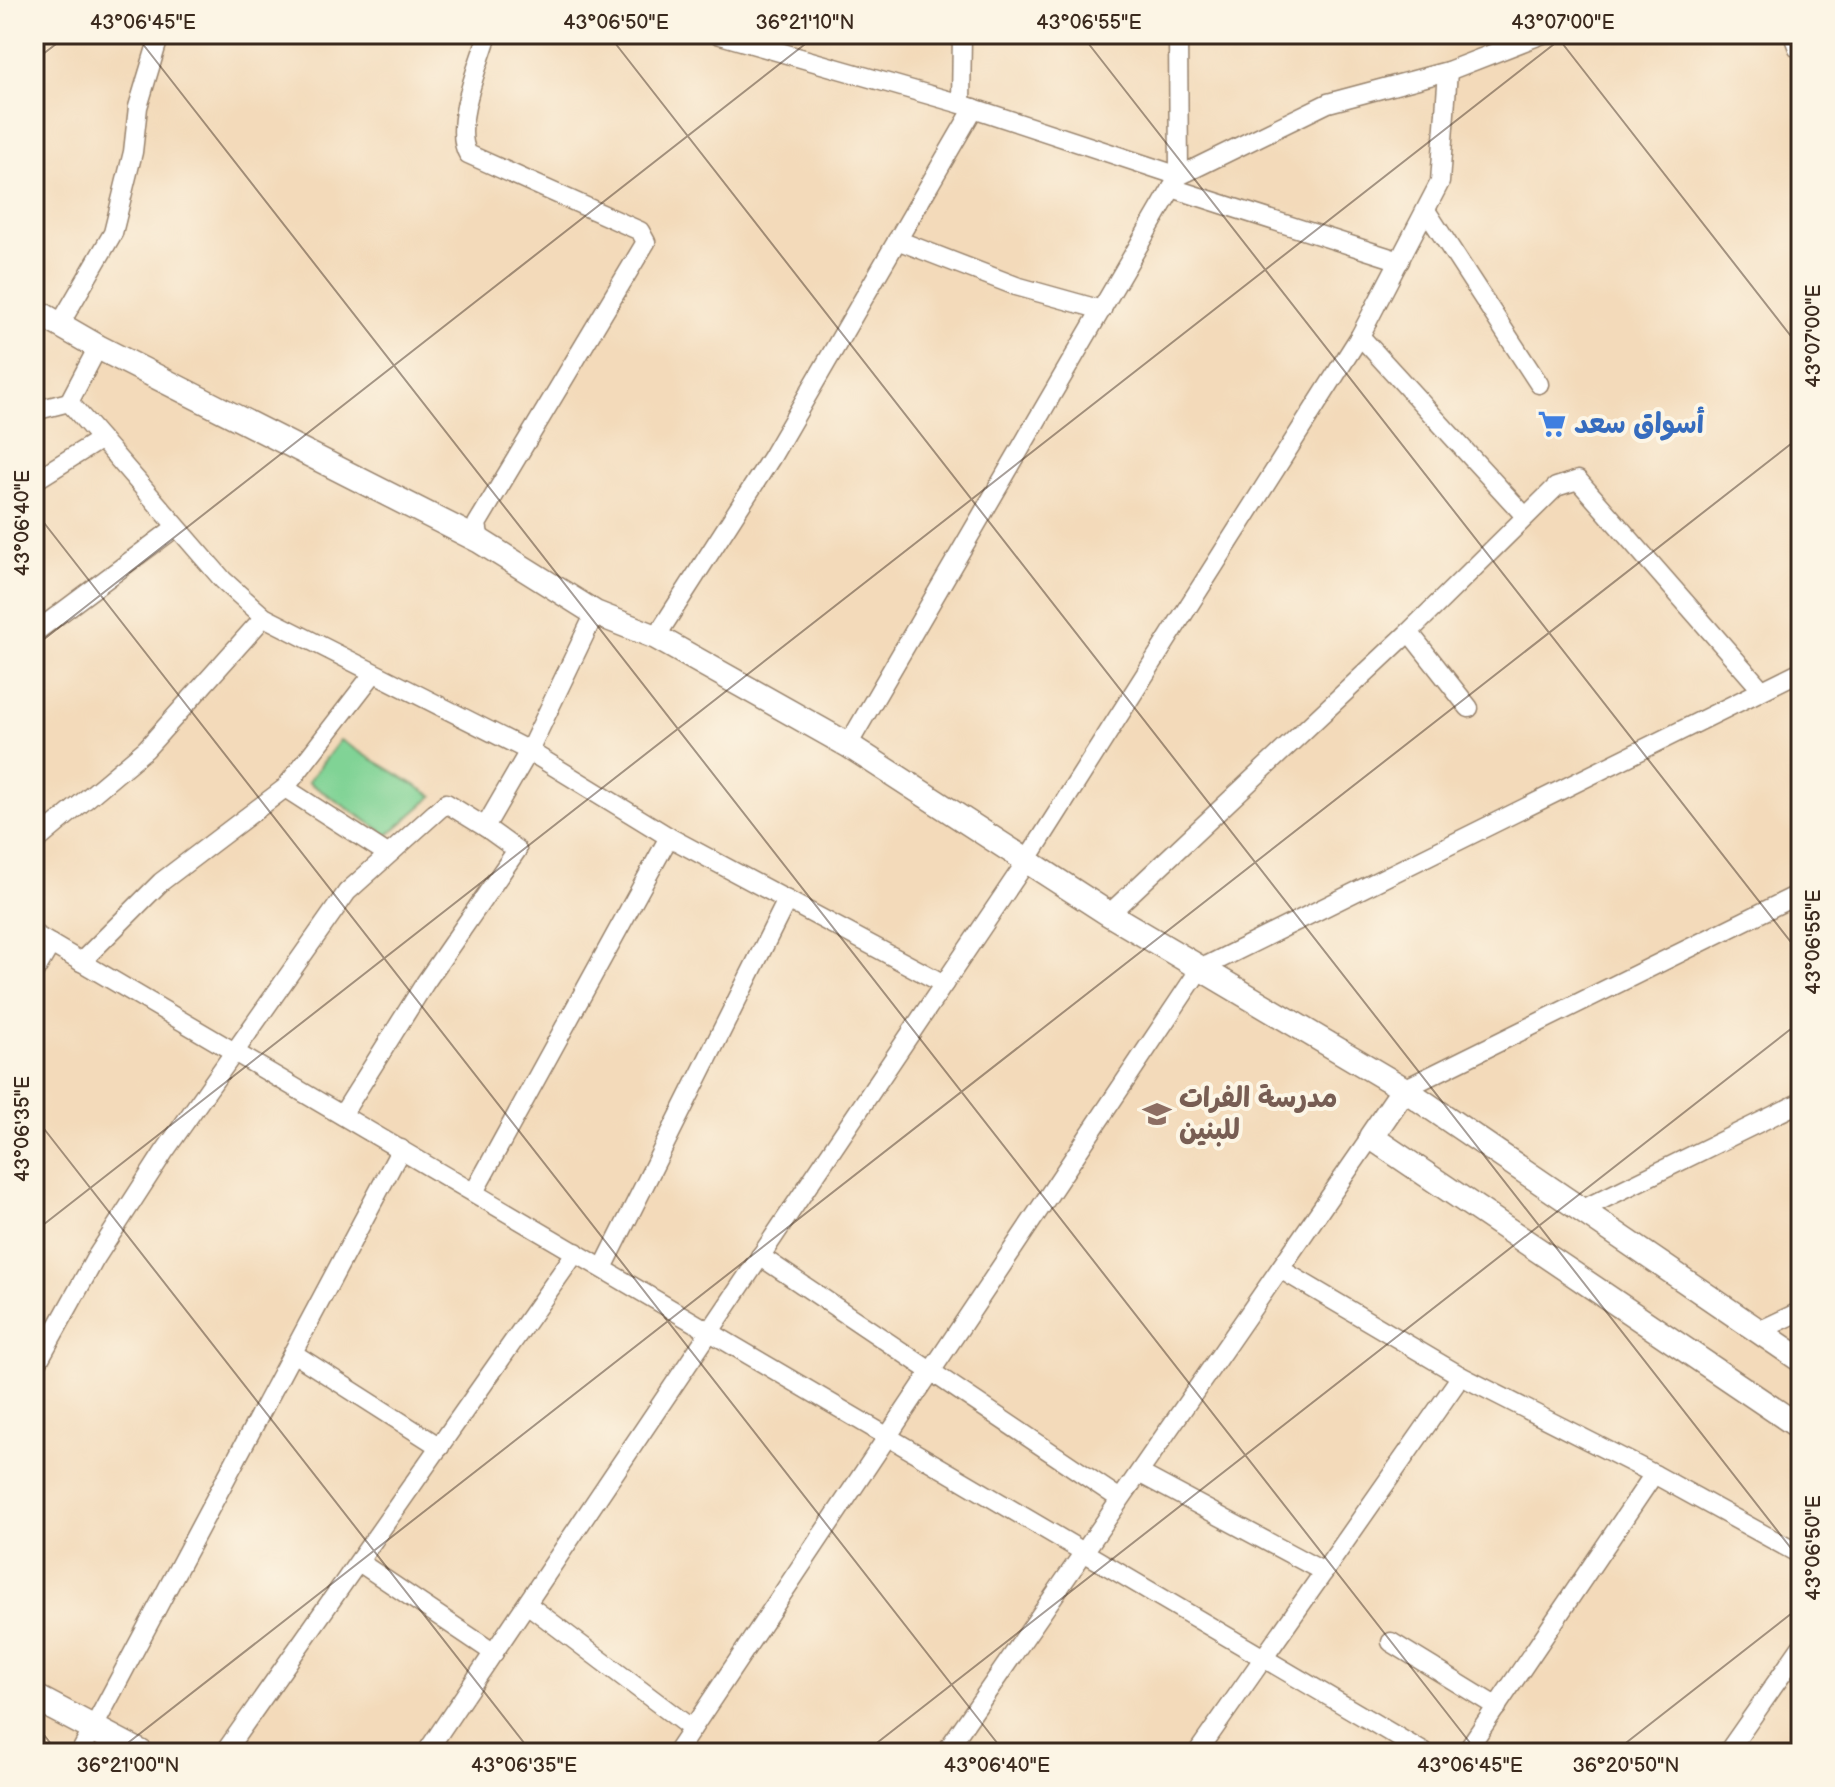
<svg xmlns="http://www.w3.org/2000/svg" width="1835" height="1787" font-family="'Balsamiq Sans','Playpen Sans Arabic',sans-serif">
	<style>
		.green { fill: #80d395; stroke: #5e7e5a; stroke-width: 2 }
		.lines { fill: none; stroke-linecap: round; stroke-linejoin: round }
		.minor-casing { stroke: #97826c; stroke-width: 21 }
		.tertiary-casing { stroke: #97826c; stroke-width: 27 }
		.secondary-casing { stroke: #97826c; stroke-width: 29 }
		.minor { stroke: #fff; stroke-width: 18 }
		.tertiary { stroke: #fff; stroke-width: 24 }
		.secondary { stroke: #fff; stroke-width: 26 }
		.ticks { fill: none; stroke: #3b2a1e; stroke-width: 2; stroke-opacity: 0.45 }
		.labels { text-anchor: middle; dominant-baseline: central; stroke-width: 8; stroke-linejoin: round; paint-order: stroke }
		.shop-label { font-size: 28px; font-weight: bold; fill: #366cbe; stroke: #fcf5e5; text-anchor: start }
		.education-label { font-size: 28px; font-weight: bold; fill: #785e54; stroke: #fcf5e5; text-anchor: start }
		.neatline { fill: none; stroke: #3b2a1e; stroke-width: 3 }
		.ticks-label { font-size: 20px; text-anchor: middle; fill: #3b2a1e }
	</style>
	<rect width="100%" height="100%" fill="#fcf5e5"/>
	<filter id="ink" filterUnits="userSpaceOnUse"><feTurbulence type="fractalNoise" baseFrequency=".0125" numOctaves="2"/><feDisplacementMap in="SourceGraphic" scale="16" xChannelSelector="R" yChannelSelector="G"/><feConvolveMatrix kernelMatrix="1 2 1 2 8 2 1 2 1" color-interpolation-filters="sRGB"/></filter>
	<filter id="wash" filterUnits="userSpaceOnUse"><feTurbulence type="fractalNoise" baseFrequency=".006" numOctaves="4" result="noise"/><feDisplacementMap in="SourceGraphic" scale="32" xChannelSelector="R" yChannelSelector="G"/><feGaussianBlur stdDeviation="1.8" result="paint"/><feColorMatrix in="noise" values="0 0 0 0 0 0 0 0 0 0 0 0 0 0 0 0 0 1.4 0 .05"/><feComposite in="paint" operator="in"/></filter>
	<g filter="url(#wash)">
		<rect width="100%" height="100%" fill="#f3daba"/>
		<!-- green -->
		<path class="green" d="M 340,740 L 433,796 L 388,835 L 308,782 Z"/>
	</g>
	<g filter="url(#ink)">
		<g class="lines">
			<defs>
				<g id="minor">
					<path d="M 717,34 L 961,104 L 1179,176 L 1328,103 L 1448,71 L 1543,34"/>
					<path d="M 961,104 L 962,34"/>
					<path d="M 1172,188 L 1400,261"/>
					<path d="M 1427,212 L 1539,384"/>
					<path d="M 897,240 L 1016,286 L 1102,310"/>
					<path d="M 60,324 L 113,233 L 133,152 L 138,107 L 160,34"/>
					<path d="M 1360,336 L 1525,516"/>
					<path d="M 98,347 L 69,402 L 223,580 L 264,617 L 529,751 L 669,837 L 944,984"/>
					<path d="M 34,411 L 69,402"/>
					<path d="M 34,481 L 101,439"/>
					<path d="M 480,541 L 477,524 L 646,242 L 640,231 L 468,154 C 452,127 479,64 488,34"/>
					<path d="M 1409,632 L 1469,708"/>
					<path d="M 34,633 L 176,527"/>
					<path d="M 656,637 L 771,458 L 974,108"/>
					<path d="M 848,745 L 1179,176 L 1178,34"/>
					<path d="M 285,788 L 386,853"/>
					<path d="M 34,843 L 146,749 L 264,617"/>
					<path d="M 1109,914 L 1409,632 L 1556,487 L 1578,480 L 1761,689"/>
					<path d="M 34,934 L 1425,1753"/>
					<path d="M 81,962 L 161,882 L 285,788 L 373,674"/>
					<path d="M 34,973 L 51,944"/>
					<path d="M 1404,1089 L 1801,893"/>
					<path d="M 342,1115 L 425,983 L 517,850 L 485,827"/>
					<path d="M 474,1192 L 669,837"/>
					<path d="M 1581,1210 L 1801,1102"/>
					<path d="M 760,1256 L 1120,1499"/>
					<path d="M 603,1268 L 787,900"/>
					<path d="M 1280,1269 L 1461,1376 L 1654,1474 L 1801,1555"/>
					<path d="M 1759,1331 L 1801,1311"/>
					<path d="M 293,1353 L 440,1447"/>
					<path d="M 34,1369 L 95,1259 L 164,1152 L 347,892 L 446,803 L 485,827 L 529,751 L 595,613"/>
					<path d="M 1139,1473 L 1324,1572"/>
					<path d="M 359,1562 L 494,1653"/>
					<path d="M 527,1604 L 692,1729"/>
					<path d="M 1391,1642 L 1497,1707"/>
					<path d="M 80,1753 L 401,1149"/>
					<path d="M 224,1753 L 576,1252"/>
					<path d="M 426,1753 L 1026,862 L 1360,336 L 1440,182 L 1448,71"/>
					<path d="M 676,1753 L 1200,969 L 1801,671"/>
					<path d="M 945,1753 L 1371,1137"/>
					<path d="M 1197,1753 L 1461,1376"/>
					<path d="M 1465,1753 L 1654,1474"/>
					<path d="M 1727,1753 L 1801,1647"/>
				</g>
				<g id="tertiary">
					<path d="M 34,310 L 98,347 L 480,541 L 595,613 L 656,637 L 848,745 L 1109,914 L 1404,1089 L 1801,1360"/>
					<path d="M 1404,1089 L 1371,1137 L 1801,1428"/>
				</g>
				<g id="secondary">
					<path d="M 1797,34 L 1801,45"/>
					<path d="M 34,1697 L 140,1753"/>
				</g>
			</defs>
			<!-- minor casing -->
			<use href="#minor" class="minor-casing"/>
			<!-- tertiary casing -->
			<use href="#tertiary" class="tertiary-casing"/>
			<!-- secondary casing -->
			<use href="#secondary" class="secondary-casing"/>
			<!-- minor -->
			<use href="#minor" class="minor"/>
			<!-- tertiary -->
			<use href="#tertiary" class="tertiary"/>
			<!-- secondary -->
			<use href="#secondary" class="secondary"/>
		</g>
	</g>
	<!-- ticks -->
	<path class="ticks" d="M 135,34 L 1478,1753M 608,34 L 1801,1561M 1081,34 L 1801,955M 1555,34 L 1801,349M 34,61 L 69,34M 34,510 L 1005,1753M 34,647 L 818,34M 34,1116 L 532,1753M 34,1232 L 1567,34M 34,1722 L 58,1753M 115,1753 L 1801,436M 864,1753 L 1801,1021M 1613,1753 L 1801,1606"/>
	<!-- icons -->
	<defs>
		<symbol id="supermarket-bare" viewBox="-9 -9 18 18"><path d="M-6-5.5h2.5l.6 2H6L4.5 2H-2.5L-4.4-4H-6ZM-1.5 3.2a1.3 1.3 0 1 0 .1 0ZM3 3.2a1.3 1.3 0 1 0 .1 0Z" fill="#3f7fe0" stroke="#fcf5e5" stroke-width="2.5" paint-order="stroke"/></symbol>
		<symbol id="school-bare" viewBox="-9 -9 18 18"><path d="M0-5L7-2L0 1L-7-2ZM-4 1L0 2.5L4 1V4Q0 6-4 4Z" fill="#8d6e63" stroke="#fcf5e5" stroke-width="2.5" paint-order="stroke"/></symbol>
	</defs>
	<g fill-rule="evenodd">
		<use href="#supermarket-bare" x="1532" y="404" width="40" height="40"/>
		<use href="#school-bare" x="1137" y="1094" width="40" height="40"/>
	</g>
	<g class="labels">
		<!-- shop labels -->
		<g class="shop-label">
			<text x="1574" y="424">أسواق سعد</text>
		</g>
		<!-- education labels -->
		<g class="education-label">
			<text x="1179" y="1098">مدرسة الفرات<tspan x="1179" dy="32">للبنين</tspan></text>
		</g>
	</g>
	<!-- margin -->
	<rect width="1835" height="1787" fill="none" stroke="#fcf5e5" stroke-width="88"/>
	<rect x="44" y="44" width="1747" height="1699" class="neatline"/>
	<g class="ticks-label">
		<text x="143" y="29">43°06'45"E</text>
		<text x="616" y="29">43°06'50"E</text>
		<text x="805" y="29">36°21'10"N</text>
		<text x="1089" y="29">43°06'55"E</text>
		<text x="1563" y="29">43°07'00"E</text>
		<text transform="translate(1813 336) rotate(-90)" y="7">43°07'00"E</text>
		<text transform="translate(22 523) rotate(-90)" y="7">43°06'40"E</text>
		<text transform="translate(1813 942) rotate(-90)" y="7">43°06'55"E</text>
		<text transform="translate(22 1129) rotate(-90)" y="7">43°06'35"E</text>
		<text transform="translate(1813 1548) rotate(-90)" y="7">43°06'50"E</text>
		<text x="128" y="1772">36°21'00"N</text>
		<text x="524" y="1772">43°06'35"E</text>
		<text x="997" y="1772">43°06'40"E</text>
		<text x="1470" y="1772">43°06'45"E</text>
		<text x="1626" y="1772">36°20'50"N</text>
	</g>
</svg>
